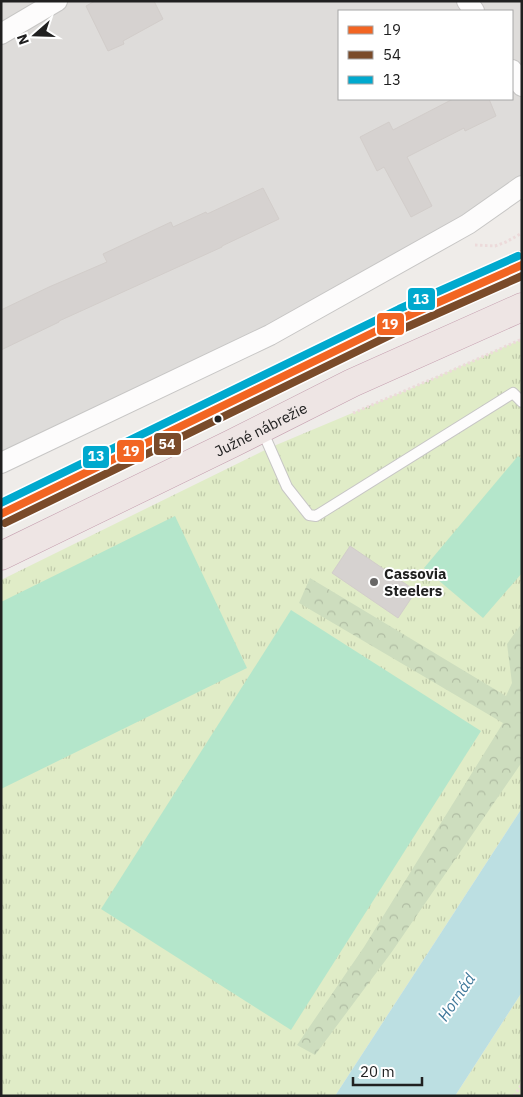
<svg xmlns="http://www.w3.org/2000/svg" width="523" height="1097" font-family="'IBM Plex Sans',sans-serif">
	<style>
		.residential { fill: #dedcda; fill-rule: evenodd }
		.grass { fill: url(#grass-tufts) }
		.forest { fill: url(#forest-crowns) }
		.pitch { fill: #b4e6cb }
		.water { fill: #bcdfe2 }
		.building { fill: #d6d2d0; stroke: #d2cdca }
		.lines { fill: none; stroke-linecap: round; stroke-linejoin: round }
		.service-casing { stroke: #c7c6c5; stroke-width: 12 }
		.minor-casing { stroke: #c7c6c5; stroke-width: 22 }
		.trunk-casing { stroke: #c59faf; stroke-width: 29 }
		.path { stroke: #ecdada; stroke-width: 3; stroke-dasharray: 2.5 2.5; stroke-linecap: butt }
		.service { stroke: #fdfcfc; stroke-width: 10 }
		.minor { stroke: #fdfcfc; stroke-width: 20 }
		.trunk { stroke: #eee5e4; stroke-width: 28 }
		.bus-1-casing { stroke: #fff; stroke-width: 11 }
		.bus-2-casing { stroke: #fff; stroke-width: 11 }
		.bus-3-casing { stroke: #fff; stroke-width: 11 }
		.bus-1 { stroke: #f26522; stroke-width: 8 }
		.bus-2 { stroke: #7a4b2a; stroke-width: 8 }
		.bus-3 { stroke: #00a9ce; stroke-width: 8 }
		.bus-dot { fill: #202020; stroke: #fff; stroke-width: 2 }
		.poi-dot { fill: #686766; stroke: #fff; stroke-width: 2 }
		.labels { text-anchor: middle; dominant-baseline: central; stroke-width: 4; stroke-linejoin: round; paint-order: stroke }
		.street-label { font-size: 15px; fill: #202020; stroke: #fff }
		.poi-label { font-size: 15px; font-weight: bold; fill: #202020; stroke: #fff; text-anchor: start }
		.water-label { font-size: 16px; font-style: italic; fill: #41799b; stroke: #fff }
		.line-badge { stroke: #fff; stroke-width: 2 }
		.badge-label { font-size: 14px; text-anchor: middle; font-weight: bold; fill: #fff }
	</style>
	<defs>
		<pattern id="grass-tufts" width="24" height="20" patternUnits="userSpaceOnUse" patternTransform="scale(1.25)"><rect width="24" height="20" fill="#e0ecc7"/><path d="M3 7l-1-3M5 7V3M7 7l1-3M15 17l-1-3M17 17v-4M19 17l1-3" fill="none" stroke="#c0caab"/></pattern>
		<pattern id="forest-crowns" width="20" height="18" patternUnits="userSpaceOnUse" patternTransform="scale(1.25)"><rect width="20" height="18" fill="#cdddbe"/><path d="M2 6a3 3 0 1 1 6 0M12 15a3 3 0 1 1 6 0" fill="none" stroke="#b0bda3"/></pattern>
	</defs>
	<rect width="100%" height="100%" fill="#efece9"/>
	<!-- residential -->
	<path class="residential" d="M 1,1 L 522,1 L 522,186 L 468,224 L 1,463 ZM 339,11 L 512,11 L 512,99 L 339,99 Z"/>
	<!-- grass -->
	<g class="grass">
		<path d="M 522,339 L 522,808 L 335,1096 L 1,1096 L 1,580 L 269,448 L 412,388 Z"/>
		<path d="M 522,992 L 522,1096 L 455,1096 Z"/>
	</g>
	<!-- forest -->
	<path class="forest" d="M 310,578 L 506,696 L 512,683 L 507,644 L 522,623 L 522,762 L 391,953 L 315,1055 L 297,1045 L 364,947 L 503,723 L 299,603 Z"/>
	<!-- pitch -->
	<g class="pitch">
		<path d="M 518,456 L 522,459 L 522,573 L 483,618 L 424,568 Z"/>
		<path d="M 175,516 L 247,668 L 1,789 L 1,602 Z"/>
		<path d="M 291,610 L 481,731 L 291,1030 L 101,909 Z"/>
	</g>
	<!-- water -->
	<path class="water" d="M 522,808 L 522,992 L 455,1096 L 335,1096 Z"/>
	<!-- building -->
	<g class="building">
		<path d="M 95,1 L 154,1 L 163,19 L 123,41 L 124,44 L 108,51 L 86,6 Z"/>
		<path d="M 453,99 L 489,99 L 496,116 L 465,131 L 464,128 L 407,157 L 432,206 L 411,217 L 384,167 L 377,171 L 360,137 L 389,122 L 393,130 Z"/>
		<path d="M 263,188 L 279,219 L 222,246 L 222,247 L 59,321 L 59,322 L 1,350 L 1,310 L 49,287 L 107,262 L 103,254 L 171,222 L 173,227 L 206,212 L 207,214 Z"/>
		<path d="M 350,546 L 416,591 L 398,618 L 332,573 Z"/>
	</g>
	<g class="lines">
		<defs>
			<path id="service" d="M 262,430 L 287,487 L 309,515 L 316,516 L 513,393 L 522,402"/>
			<g id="minor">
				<path d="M 467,1 L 474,11"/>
				<path d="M 1,34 L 57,1"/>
				<path d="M 512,70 L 522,86"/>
				<path d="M 1,463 L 270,335 L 468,224 L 522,186"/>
			</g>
			<g id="trunk">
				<path d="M 1,514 L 403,318 L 522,265"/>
				<path id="s1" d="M 1,556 L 231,444 L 352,383 L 522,307"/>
			</g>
		</defs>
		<!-- service casing -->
		<use href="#service" class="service-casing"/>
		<!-- minor casing -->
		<use href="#minor" class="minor-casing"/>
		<!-- trunk casing -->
		<use href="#trunk" class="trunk-casing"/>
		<!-- path -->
		<g class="path">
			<path d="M 475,245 L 495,246 L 506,242 L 522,233"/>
			<path d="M 353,413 L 444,374 L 522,339"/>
			<path d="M 514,1096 L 522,1084"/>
		</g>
		<!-- service -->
		<use href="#service" class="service"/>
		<!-- minor -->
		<use href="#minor" class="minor"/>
		<!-- trunk -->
		<use href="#trunk" class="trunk"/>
		<defs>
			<path id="bus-1" d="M 1,514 L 403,318 L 522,265"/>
			<path id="bus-2" d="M 5,523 L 407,327 L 522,276"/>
			<path id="bus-3" d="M 1,503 L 399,309 L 518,256"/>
		</defs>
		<!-- bus-1 casing -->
		<use href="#bus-1" class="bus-1-casing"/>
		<!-- bus-2 casing -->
		<use href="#bus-2" class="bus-2-casing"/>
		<!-- bus-3 casing -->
		<use href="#bus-3" class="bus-3-casing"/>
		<!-- bus-1 -->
		<use href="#bus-1" class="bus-1"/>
		<!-- bus-2 -->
		<use href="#bus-2" class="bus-2"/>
		<!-- bus-3 -->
		<use href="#bus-3" class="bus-3"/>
	</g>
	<!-- markers -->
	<circle class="bus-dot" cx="218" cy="419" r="4.5"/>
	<circle class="poi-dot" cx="374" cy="582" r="5"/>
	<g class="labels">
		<!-- street labels -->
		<g class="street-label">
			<text stroke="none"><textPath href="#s1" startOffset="289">Južné nábrežie</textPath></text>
		</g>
		<!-- poi labels -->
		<g class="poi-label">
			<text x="384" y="573">Cassovia<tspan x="384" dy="17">Steelers</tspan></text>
		</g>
		<!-- water labels -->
		<g class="water-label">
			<text transform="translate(456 997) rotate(-56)">Hornád</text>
		</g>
	</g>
	<g class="line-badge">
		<rect x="407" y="287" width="29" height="24" rx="5" fill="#00a9ce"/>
		<rect x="376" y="312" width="29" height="24" rx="5" fill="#f26522"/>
		<rect x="153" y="432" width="29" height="24" rx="5" fill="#7a4b2a"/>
		<rect x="116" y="439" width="29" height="24" rx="5" fill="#f26522"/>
		<rect x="82" y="445" width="28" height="24" rx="5" fill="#00a9ce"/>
	</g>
	<g class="badge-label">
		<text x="421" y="304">13</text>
		<text x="390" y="329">19</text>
		<text x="167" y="449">54</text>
		<text x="131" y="456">19</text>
		<text x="96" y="461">13</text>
	</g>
	<!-- border -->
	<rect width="523" height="1097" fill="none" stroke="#202020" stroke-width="5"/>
	<!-- legend -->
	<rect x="338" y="10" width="175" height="90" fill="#ffffff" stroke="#a6a6a6"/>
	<rect x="348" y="26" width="25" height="8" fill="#f26522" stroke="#a6a6a6"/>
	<text x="383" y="35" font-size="15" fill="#202020">19</text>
	<rect x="348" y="51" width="25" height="8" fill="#7a4b2a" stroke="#a6a6a6"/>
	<text x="383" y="60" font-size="15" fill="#202020">54</text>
	<rect x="348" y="76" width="25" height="8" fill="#00a9ce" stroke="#a6a6a6"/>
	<text x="383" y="85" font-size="15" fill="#202020">13</text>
	<!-- north arrow -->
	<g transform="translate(35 35) rotate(250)" stroke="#ffffff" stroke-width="4" paint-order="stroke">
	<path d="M0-4L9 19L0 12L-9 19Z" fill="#202020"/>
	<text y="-8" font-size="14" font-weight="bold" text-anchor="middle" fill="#202020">N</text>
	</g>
	<!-- scale -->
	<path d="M353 1077v8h69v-8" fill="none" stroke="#202020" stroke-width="2.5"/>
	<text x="360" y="1077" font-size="15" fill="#202020" stroke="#ffffff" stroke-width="4" paint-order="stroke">20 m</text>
</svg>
